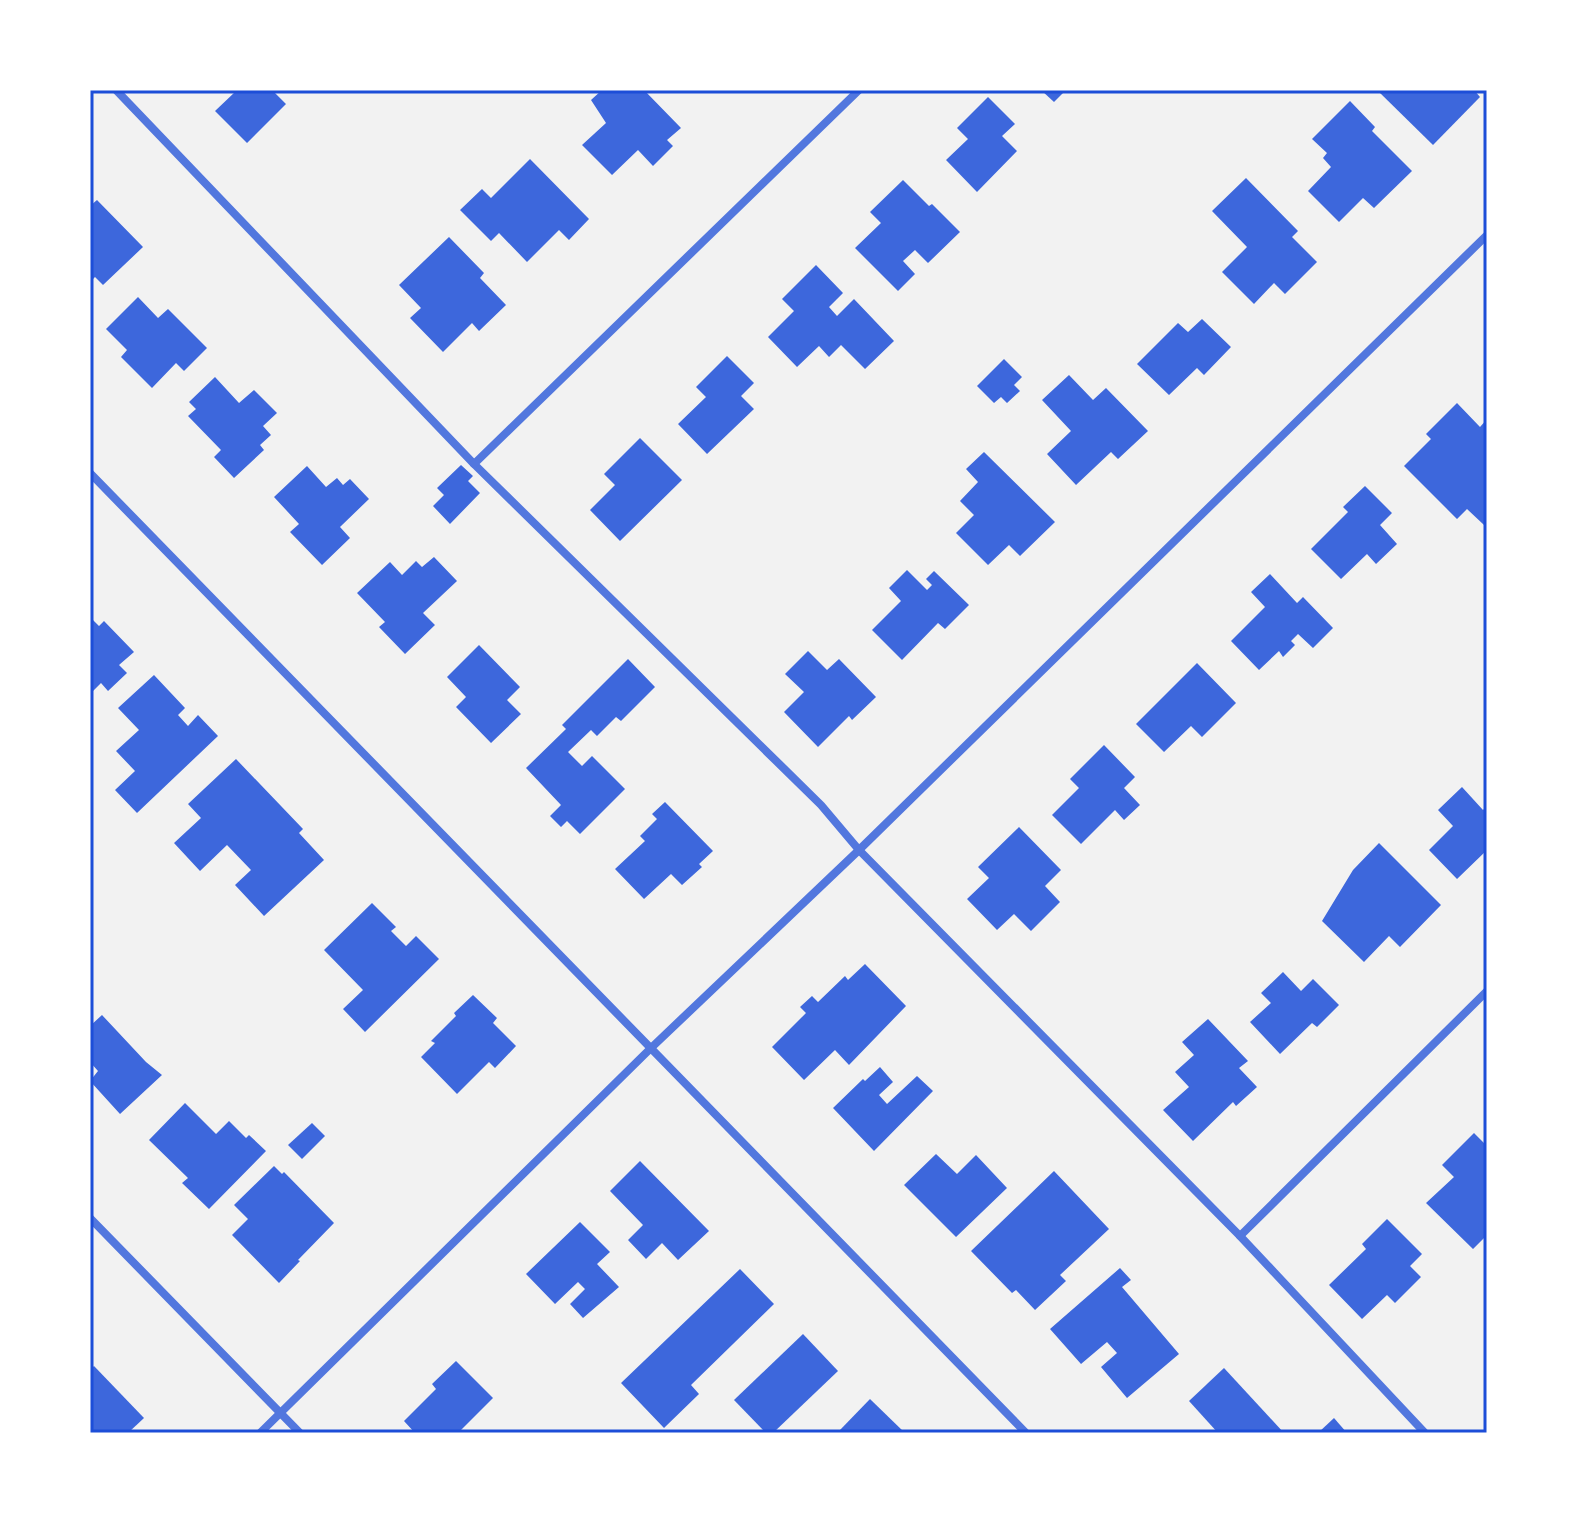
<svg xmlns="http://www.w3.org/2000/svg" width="1577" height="1523" font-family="Helvetica,sans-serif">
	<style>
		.building { fill: #3d67dc }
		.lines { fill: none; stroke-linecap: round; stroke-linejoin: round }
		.minor { stroke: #5277de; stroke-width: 8 }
		.neatline { fill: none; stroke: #1d4ed8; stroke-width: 3 }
	</style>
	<rect width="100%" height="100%" fill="#f2f2f2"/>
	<!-- building -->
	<g class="building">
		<path d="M 233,90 L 272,90 L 286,104 L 247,143 L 215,111 L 235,92 Z"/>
		<path d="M 602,90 L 644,90 L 681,128 L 667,140 L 673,146 L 653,166 L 638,150 L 612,175 L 582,145 L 606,123 L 591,100 Z"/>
		<path d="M 1041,90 L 1066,90 L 1054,102 Z"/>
		<path d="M 1381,90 L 1474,90 L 1480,97 L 1433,145 L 1379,92 Z"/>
		<path d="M 988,97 L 1015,124 L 1002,136 L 1017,151 L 977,192 L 946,160 L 968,139 L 957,128 Z"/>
		<path d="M 1350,101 L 1375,127 L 1372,131 L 1412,171 L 1374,208 L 1363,198 L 1339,222 L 1308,191 L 1331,167 L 1323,158 L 1327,153 L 1312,139 Z"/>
		<path d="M 530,159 L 589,219 L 569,240 L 559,230 L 527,262 L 499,233 L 491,241 L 460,210 L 482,189 L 491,198 Z"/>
		<path d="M 1246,178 L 1298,231 L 1292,237 L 1317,262 L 1285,294 L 1274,283 L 1254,304 L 1222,272 L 1247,247 L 1212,211 Z"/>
		<path d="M 903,180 L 929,206 L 932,204 L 960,232 L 928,263 L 915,250 L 903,261 L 915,274 L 898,291 L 855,248 L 881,223 L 870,212 Z"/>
		<path d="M 97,200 L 143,247 L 103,285 L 95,277 L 90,282 L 90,206 Z"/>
		<path d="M 449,237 L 484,273 L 480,278 L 506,305 L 479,331 L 472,323 L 443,352 L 410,318 L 421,308 L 399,285 Z"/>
		<path d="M 816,265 L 843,293 L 829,307 L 837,316 L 854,299 L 894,341 L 865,369 L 841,345 L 829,357 L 819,346 L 797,367 L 768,337 L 794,311 L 782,299 Z"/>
		<path d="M 138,297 L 158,318 L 168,309 L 207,348 L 184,371 L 176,363 L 152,388 L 121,357 L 127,350 L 106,329 Z"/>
		<path d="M 1202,319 L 1231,347 L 1204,375 L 1197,368 L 1169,395 L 1137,364 L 1178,323 L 1188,332 Z"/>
		<path d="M 727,356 L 754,383 L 741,396 L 754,409 L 707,454 L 678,424 L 706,397 L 696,387 Z"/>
		<path d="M 1004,359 L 1022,377 L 1014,385 L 1020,391 L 1007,403 L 1001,397 L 994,403 L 977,386 Z"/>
		<path d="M 1069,375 L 1093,400 L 1106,388 L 1148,431 L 1118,459 L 1111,452 L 1076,485 L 1047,454 L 1071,431 L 1042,400 Z"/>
		<path d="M 215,377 L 239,403 L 254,390 L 277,413 L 263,426 L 271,435 L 260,445 L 264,450 L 234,478 L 214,457 L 221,450 L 188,416 L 196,409 L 189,402 Z"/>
		<path d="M 1457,403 L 1480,427 L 1487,419 L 1487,522 L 1484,525 L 1467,509 L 1457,519 L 1404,466 L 1431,439 L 1426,434 Z"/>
		<path d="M 640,438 L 682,480 L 620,541 L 590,510 L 615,485 L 604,474 Z"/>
		<path d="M 984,452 L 1055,522 L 1020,556 L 1009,545 L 988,565 L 956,533 L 974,515 L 960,501 L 978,482 L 966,469 Z"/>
		<path d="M 461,465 L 473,476 L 468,481 L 480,493 L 450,524 L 433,506 L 444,495 L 437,488 Z"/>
		<path d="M 307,466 L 326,487 L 337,478 L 343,485 L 350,479 L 369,499 L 340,527 L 350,538 L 322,565 L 290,532 L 299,524 L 274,497 Z"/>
		<path d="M 1365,486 L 1392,513 L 1380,525 L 1397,544 L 1376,564 L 1367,554 L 1341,579 L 1311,549 L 1348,512 L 1343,507 Z"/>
		<path d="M 434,557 L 457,581 L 423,613 L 435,625 L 405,654 L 379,627 L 385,622 L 357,593 L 390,562 L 402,575 L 416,561 L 422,567 Z"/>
		<path d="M 907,570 L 927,590 L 932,585 L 926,579 L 934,571 L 969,605 L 945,629 L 938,623 L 902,660 L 872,630 L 901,601 L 889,588 Z"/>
		<path d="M 1270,574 L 1297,603 L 1303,597 L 1333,628 L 1313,648 L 1298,634 L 1291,641 L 1295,645 L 1283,657 L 1279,651 L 1259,670 L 1231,641 L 1265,607 L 1251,592 Z"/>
		<path d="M 90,617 L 99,626 L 104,621 L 134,652 L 119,665 L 127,673 L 108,691 L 101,683 L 90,694 Z"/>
		<path d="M 479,645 L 520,687 L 507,700 L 521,714 L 491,743 L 456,707 L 466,697 L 447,677 Z"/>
		<path d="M 808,651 L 827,670 L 839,659 L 876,697 L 852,720 L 849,716 L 818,747 L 784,712 L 804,692 L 785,674 Z"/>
		<path d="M 628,659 L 655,687 L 621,721 L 616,717 L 597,736 L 591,730 L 568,752 L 582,766 L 592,756 L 625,789 L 580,834 L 567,821 L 561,827 L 550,816 L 561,805 L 526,768 L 566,729 L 562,725 Z"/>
		<path d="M 1197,663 L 1236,703 L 1202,737 L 1191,726 L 1164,752 L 1136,724 Z"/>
		<path d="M 154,675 L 185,708 L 178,715 L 188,726 L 198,715 L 218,736 L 137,813 L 115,790 L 135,771 L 116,751 L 139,730 L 118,708 Z"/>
		<path d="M 1104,745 L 1135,777 L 1124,788 L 1140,805 L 1124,820 L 1115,810 L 1081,844 L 1052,815 L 1079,788 L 1070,779 Z"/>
		<path d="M 236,759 L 303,829 L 299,833 L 324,860 L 264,916 L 235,885 L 251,870 L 227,845 L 200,871 L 174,843 L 201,818 L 188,804 Z"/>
		<path d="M 1462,787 L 1483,810 L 1487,806 L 1487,850 L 1457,879 L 1429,850 L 1453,826 L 1438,810 Z"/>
		<path d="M 665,802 L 713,851 L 699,864 L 702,867 L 682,885 L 671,874 L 644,899 L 615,869 L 645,841 L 640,836 L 657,819 L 652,814 Z"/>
		<path d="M 1019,827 L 1061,870 L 1045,886 L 1060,902 L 1031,931 L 1014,914 L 997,930 L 967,899 L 989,878 L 978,867 Z"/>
		<path d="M 1379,843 L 1441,905 L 1400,947 L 1389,936 L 1364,962 L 1322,921 L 1353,870 Z"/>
		<path d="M 372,903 L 396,927 L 391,931 L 406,946 L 416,936 L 439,959 L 365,1032 L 343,1009 L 363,990 L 324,950 Z"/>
		<path d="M 865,964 L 906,1006 L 849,1065 L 835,1050 L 804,1080 L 772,1047 L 806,1013 L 800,1007 L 812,996 L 818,1002 L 845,976 L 848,980 Z"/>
		<path d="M 1283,972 L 1301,991 L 1313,979 L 1339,1005 L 1317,1027 L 1312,1023 L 1280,1054 L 1250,1022 L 1271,1003 L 1261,993 Z"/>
		<path d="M 473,995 L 497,1018 L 493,1023 L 516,1046 L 495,1068 L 489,1062 L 457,1094 L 421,1057 L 435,1043 L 431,1041 L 456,1016 L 454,1013 Z"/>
		<path d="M 102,1015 L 146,1062 L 162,1075 L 120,1114 L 90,1081 L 98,1071 L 90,1062 L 90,1026 Z"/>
		<path d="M 1208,1019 L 1248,1061 L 1239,1068 L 1257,1087 L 1236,1106 L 1233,1102 L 1193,1141 L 1163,1110 L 1189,1087 L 1175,1072 L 1194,1055 L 1182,1042 Z"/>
		<path d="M 880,1067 L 893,1082 L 879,1095 L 887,1104 L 917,1076 L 933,1091 L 874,1151 L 833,1108 L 863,1079 L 865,1081 Z"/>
		<path d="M 185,1103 L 216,1134 L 229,1121 L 246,1138 L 249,1135 L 266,1151 L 209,1209 L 182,1183 L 188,1178 L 149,1140 Z"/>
		<path d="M 312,1123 L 325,1136 L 302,1159 L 288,1145 Z"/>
		<path d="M 1474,1133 L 1487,1146 L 1487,1235 L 1473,1249 L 1426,1203 L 1454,1177 L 1442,1165 Z"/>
		<path d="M 936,1154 L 957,1174 L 976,1155 L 1007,1188 L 956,1237 L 904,1185 Z"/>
		<path d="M 640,1161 L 709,1231 L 678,1260 L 662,1243 L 646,1259 L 628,1240 L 643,1225 L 610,1191 Z"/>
		<path d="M 274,1166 L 282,1174 L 284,1172 L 334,1223 L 298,1260 L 300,1261 L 279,1283 L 232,1235 L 248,1219 L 234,1205 Z"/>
		<path d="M 1054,1171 L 1109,1229 L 1060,1275 L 1066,1281 L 1035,1310 L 1016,1290 L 1012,1293 L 971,1251 Z"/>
		<path d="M 1387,1219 L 1422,1254 L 1410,1266 L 1421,1277 L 1395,1303 L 1387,1295 L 1362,1319 L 1329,1285 L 1366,1249 L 1362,1244 Z"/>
		<path d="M 580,1222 L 610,1252 L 597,1264 L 619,1287 L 583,1318 L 570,1304 L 585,1289 L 578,1282 L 555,1304 L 526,1274 Z"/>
		<path d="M 1120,1268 L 1131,1280 L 1122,1287 L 1179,1354 L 1127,1398 L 1101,1367 L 1117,1353 L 1107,1342 L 1081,1364 L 1050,1329 Z"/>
		<path d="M 740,1269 L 774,1304 L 691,1385 L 699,1394 L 664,1428 L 621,1383 Z"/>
		<path d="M 803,1334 L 838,1371 L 773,1433 L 766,1433 L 734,1400 Z"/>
		<path d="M 456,1361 L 493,1398 L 458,1433 L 415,1433 L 404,1421 L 436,1389 L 432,1384 Z"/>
		<path d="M 94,1366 L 144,1418 L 128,1433 L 90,1433 L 90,1370 Z"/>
		<path d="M 1224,1368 L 1284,1433 L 1218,1433 L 1189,1401 Z"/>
		<path d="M 870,1399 L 905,1433 L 843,1433 L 840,1430 Z"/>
		<path d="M 1334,1418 L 1347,1433 L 1318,1433 Z"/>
	</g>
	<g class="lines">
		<!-- minor -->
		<g class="minor">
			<path d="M 116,90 L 474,464 L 821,805 L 859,850 L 1240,1236 L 1425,1433"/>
			<path d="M 474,464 L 859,90"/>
			<path d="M 90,473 L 1026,1433"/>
			<path d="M 90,1218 L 300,1433"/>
			<path d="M 1240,1236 L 1487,991"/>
			<path d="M 260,1433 L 650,1049 L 859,850 L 1487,235"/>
		</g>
	</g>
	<!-- border -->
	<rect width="1577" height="1523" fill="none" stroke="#ffffff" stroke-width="184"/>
	<rect x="92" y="92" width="1393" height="1339" class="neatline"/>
</svg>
